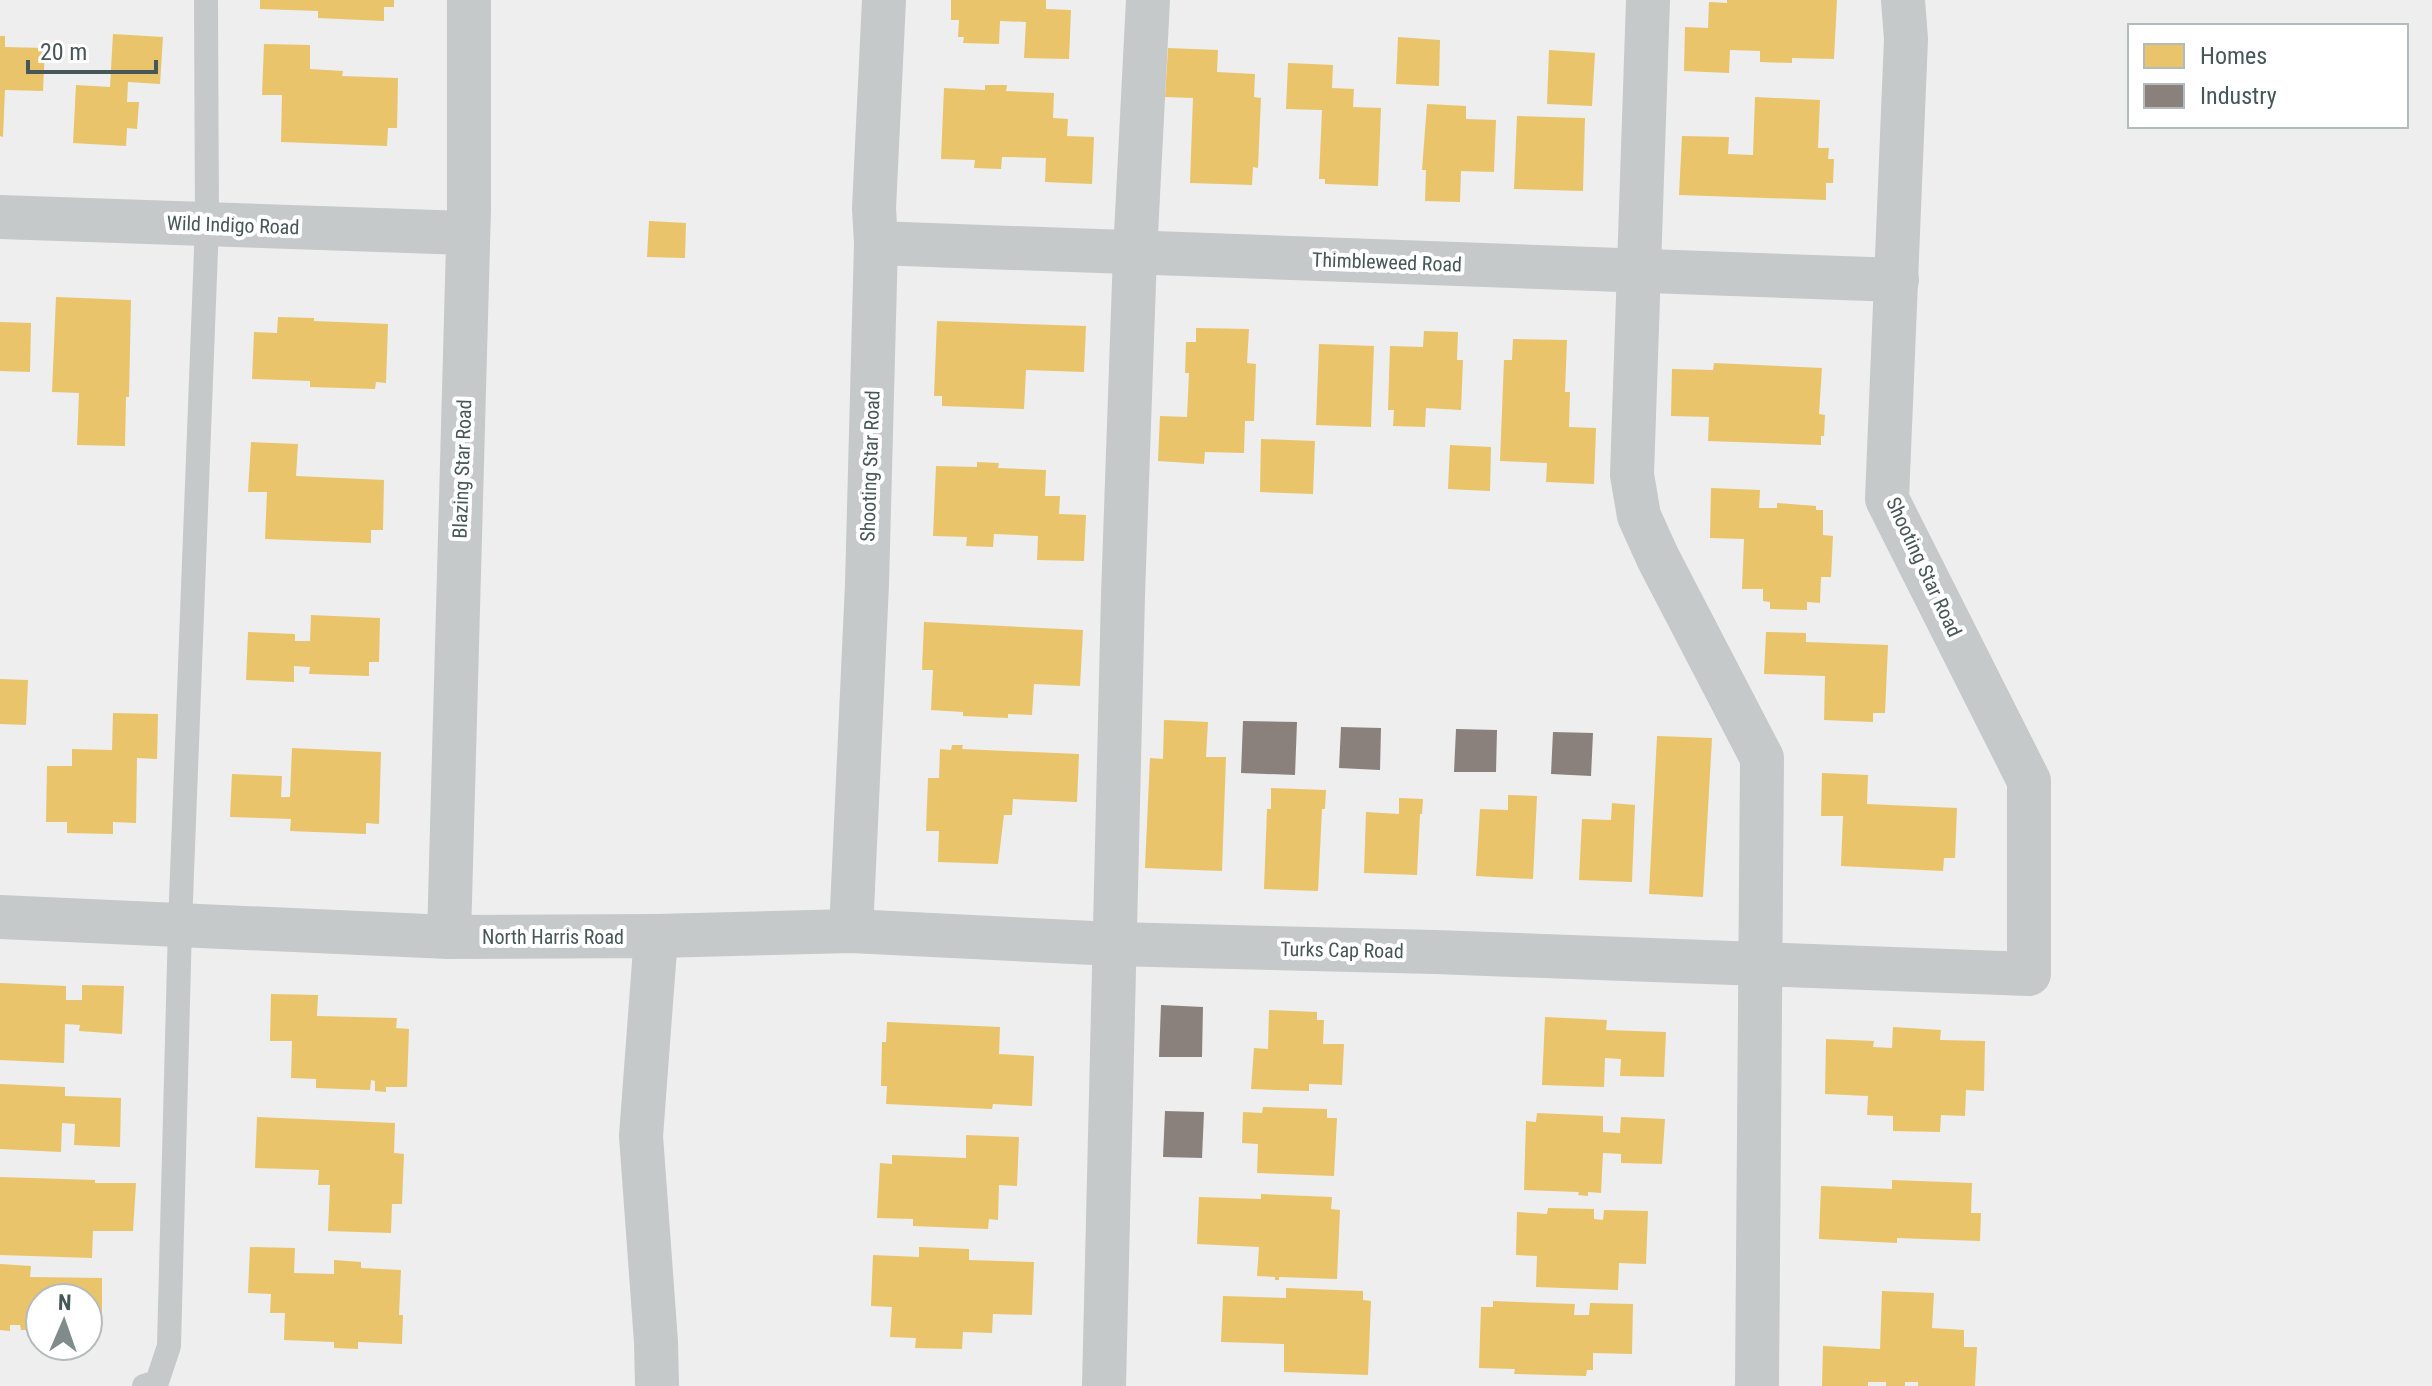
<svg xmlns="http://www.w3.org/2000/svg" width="2432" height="1386" font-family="'Roboto Condensed',sans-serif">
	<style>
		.homes { fill: #e9c46a }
		.industry { fill: #8a817c }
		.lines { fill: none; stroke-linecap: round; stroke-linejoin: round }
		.lane { stroke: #c5c9c9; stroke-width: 24 }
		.street { stroke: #c5c9c9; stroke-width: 44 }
		.labels { text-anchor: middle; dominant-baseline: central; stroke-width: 8; stroke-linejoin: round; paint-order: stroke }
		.street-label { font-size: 20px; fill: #475657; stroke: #fff }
	</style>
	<rect width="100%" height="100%" fill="#eee"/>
	<!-- homes -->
	<g class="homes">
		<path d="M 260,0 L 394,0 L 394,7 L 384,7 L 384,21 L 318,18 L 318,11 L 260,9 Z"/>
		<path d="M 951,0 L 1046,0 L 1046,9 L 1071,10 L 1069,59 L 1024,58 L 1026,22 L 1000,21 L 999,44 L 963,43 L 964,37 L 958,37 L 959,20 L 951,20 Z"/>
		<path d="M 1727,0 L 1837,0 L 1834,59 L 1792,58 L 1792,63 L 1760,62 L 1760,51 L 1730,50 L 1729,73 L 1684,71 L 1685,27 L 1708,28 L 1709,2 L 1727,3 Z"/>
		<path d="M 113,34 L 163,37 L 160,84 L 128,82 L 127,102 L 139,102 L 137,129 L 127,128 L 126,146 L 73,143 L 76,85 L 110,87 Z"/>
		<path d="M 0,36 L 5,36 L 5,47 L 45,48 L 43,91 L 5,90 L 3,137 L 0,136 Z"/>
		<path d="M 1398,37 L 1440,40 L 1439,86 L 1396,84 Z"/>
		<path d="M 264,44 L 310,45 L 310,69 L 343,71 L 342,76 L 398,78 L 397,128 L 388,128 L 387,146 L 281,142 L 282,95 L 262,95 Z"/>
		<path d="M 1168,48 L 1218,50 L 1217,72 L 1255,74 L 1254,97 L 1261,98 L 1258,168 L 1253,167 L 1252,185 L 1190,183 L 1193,98 L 1165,97 Z"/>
		<path d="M 1549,50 L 1595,53 L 1592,106 L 1547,104 Z"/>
		<path d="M 1288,63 L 1333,65 L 1332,88 L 1354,89 L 1353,107 L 1381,108 L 1378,186 L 1325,184 L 1325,179 L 1319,179 L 1322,110 L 1286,109 Z"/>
		<path d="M 985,85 L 1007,85 L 1006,91 L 1054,93 L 1053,118 L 1068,119 L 1067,136 L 1094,137 L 1092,184 L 1045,182 L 1046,158 L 1002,157 L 1001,169 L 974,168 L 975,160 L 941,159 L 944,88 L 985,90 Z"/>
		<path d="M 1755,97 L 1820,100 L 1818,148 L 1829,148 L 1828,159 L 1834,159 L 1833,183 L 1826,183 L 1826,200 L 1679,195 L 1682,136 L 1729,137 L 1728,154 L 1753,155 Z"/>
		<path d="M 1427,104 L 1466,106 L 1466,119 L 1496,120 L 1494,172 L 1461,171 L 1460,202 L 1425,201 L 1426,170 L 1422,170 Z"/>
		<path d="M 1517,116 L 1585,118 L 1583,191 L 1514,189 Z"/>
		<path d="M 649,221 L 686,223 L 685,258 L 647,257 Z"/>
		<path d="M 56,297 L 131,300 L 129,397 L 126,397 L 125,446 L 77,445 L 79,393 L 52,392 Z"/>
		<path d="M 278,317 L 314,318 L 314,321 L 388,324 L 386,383 L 376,382 L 375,389 L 310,387 L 310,381 L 252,379 L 254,332 L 277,333 Z"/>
		<path d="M 937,321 L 1086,326 L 1084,372 L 1026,370 L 1024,409 L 942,406 L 942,396 L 934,396 Z"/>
		<path d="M 0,322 L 31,323 L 30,372 L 0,371 Z"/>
		<path d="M 1196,328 L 1249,329 L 1247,363 L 1256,364 L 1254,421 L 1245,421 L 1244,453 L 1205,452 L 1204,464 L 1158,461 L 1160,416 L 1187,417 L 1189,373 L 1185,373 L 1186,342 L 1196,342 Z"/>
		<path d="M 1424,331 L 1458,332 L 1457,360 L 1463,360 L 1461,410 L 1426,408 L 1425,427 L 1393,426 L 1394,410 L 1388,410 L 1390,346 L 1423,347 Z"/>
		<path d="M 1513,339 L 1567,340 L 1565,392 L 1570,392 L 1569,427 L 1596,428 L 1594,484 L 1546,482 L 1547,463 L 1500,461 L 1504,360 L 1512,360 Z"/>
		<path d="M 1319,344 L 1374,346 L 1371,427 L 1316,425 Z"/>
		<path d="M 1714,363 L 1822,368 L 1819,414 L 1825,415 L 1824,436 L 1821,436 L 1821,445 L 1708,441 L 1709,417 L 1671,416 L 1672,369 L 1713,370 Z"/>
		<path d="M 1261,439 L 1315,441 L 1313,494 L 1260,492 Z"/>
		<path d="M 251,442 L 298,444 L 296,476 L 384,480 L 383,530 L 371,530 L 371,543 L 265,539 L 267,492 L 248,492 Z"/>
		<path d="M 1450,445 L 1491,447 L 1490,491 L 1448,489 Z"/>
		<path d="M 977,462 L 999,463 L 998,468 L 1046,470 L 1045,496 L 1060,496 L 1059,514 L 1086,515 L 1084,561 L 1037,560 L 1038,536 L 994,534 L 993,547 L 966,546 L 967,537 L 933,536 L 936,466 L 977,467 Z"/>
		<path d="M 1711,488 L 1760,490 L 1759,508 L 1777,508 L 1777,503 L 1816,506 L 1816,510 L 1823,510 L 1823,535 L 1833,536 L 1831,577 L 1821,577 L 1820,603 L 1807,602 L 1807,610 L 1770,609 L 1770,602 L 1763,601 L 1763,589 L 1742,589 L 1744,539 L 1710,538 Z"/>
		<path d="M 311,615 L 380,618 L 379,662 L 369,662 L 369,676 L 309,674 L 310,667 L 294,666 L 294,682 L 246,680 L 248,632 L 295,634 L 295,641 L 310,641 Z"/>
		<path d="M 924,622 L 1083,630 L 1080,686 L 1034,684 L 1032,715 L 1008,714 L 1008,718 L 963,716 L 963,712 L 931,710 L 933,670 L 922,670 Z"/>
		<path d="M 1766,632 L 1806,633 L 1806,642 L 1888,645 L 1885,713 L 1873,713 L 1873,722 L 1824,720 L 1825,676 L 1764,674 Z"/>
		<path d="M 0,679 L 28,680 L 26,725 L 0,724 Z"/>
		<path d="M 113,713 L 158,714 L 157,759 L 137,758 L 136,823 L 113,822 L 113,834 L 67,833 L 67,822 L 46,822 L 47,766 L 72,766 L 72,749 L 112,750 Z"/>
		<path d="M 1164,720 L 1208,722 L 1206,757 L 1226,757 L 1222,871 L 1145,868 L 1150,758 L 1163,759 Z"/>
		<path d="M 1657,736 L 1712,738 L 1703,897 L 1649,894 Z"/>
		<path d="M 952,745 L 963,745 L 962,749 L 1079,754 L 1077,802 L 1013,799 L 1012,815 L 1004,815 L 998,864 L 938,862 L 939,831 L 926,831 L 928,778 L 939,778 L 940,749 L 951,750 Z"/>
		<path d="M 292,748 L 381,752 L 379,824 L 366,823 L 366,834 L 290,831 L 291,819 L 230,817 L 232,774 L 282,776 L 281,797 L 290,797 Z"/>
		<path d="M 1822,773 L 1868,775 L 1867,804 L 1957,808 L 1955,858 L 1944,858 L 1943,871 L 1841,866 L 1843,816 L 1821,816 Z"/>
		<path d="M 1271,788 L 1326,790 L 1325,809 L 1322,809 L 1318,891 L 1264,889 L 1267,809 L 1271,809 Z"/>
		<path d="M 1508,795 L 1537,796 L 1533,879 L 1476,876 L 1480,809 L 1508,810 Z"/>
		<path d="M 1399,798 L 1423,799 L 1422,814 L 1420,814 L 1417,875 L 1364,873 L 1366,812 L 1399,814 Z"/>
		<path d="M 1612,803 L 1635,805 L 1632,882 L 1579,880 L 1582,819 L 1611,820 Z"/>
		<path d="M 0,983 L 66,986 L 66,1000 L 82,1000 L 82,985 L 124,986 L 122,1034 L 79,1031 L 80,1025 L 65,1024 L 64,1063 L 0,1060 Z"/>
		<path d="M 271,994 L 318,995 L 317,1016 L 397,1018 L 396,1028 L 409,1029 L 407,1087 L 386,1087 L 386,1092 L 375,1091 L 375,1081 L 371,1080 L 370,1090 L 316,1088 L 316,1079 L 291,1078 L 292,1041 L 270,1041 Z"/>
		<path d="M 1269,1010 L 1317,1012 L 1317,1020 L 1324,1020 L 1323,1044 L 1344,1044 L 1342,1085 L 1309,1084 L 1309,1091 L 1251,1089 L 1254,1048 L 1268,1049 Z"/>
		<path d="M 1545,1017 L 1607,1020 L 1606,1030 L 1666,1032 L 1664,1077 L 1620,1076 L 1621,1059 L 1605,1058 L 1604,1087 L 1542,1085 Z"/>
		<path d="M 887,1022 L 1000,1027 L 999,1054 L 1034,1056 L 1032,1106 L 993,1104 L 992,1109 L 886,1104 L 887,1086 L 881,1086 L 882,1042 L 886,1042 Z"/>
		<path d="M 1893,1027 L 1941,1030 L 1940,1040 L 1985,1041 L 1984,1091 L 1966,1090 L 1965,1116 L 1941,1115 L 1940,1132 L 1893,1131 L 1893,1116 L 1867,1115 L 1868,1096 L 1825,1094 L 1826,1039 L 1874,1041 L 1873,1047 L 1892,1048 Z"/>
		<path d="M 0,1084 L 65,1087 L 65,1096 L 121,1098 L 120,1147 L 74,1145 L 75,1124 L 62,1123 L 61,1152 L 0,1149 Z"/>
		<path d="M 1263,1107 L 1327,1109 L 1327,1118 L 1337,1118 L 1334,1176 L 1257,1173 L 1258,1144 L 1242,1143 L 1243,1112 L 1262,1113 Z"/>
		<path d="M 1537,1113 L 1603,1116 L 1603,1132 L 1620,1133 L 1621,1117 L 1665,1119 L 1662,1164 L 1621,1163 L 1621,1154 L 1603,1153 L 1601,1193 L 1588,1192 L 1588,1196 L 1578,1195 L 1579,1192 L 1524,1190 L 1526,1121 L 1536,1122 Z"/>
		<path d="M 257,1117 L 395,1123 L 394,1153 L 404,1154 L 402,1204 L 392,1204 L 391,1233 L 328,1231 L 330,1185 L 318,1185 L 319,1170 L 255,1168 Z"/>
		<path d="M 966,1135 L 1019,1137 L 1017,1186 L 999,1185 L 998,1220 L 989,1219 L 988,1229 L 913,1226 L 913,1219 L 877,1218 L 880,1163 L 892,1164 L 892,1155 L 966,1158 Z"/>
		<path d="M 0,1177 L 95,1180 L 95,1183 L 136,1183 L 133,1231 L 93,1231 L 92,1258 L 0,1255 Z"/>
		<path d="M 1892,1180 L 1972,1183 L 1971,1213 L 1981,1213 L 1980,1241 L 1897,1238 L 1897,1243 L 1819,1239 L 1821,1186 L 1892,1189 Z"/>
		<path d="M 1261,1194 L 1332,1197 L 1331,1209 L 1340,1210 L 1337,1279 L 1279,1277 L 1279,1280 L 1275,1280 L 1275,1277 L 1257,1276 L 1259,1247 L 1197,1244 L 1199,1197 L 1261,1199 Z"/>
		<path d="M 1548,1208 L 1594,1209 L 1594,1219 L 1603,1220 L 1604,1210 L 1648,1211 L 1646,1264 L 1619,1263 L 1618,1290 L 1536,1287 L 1537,1256 L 1516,1255 L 1517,1212 L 1547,1214 Z"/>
		<path d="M 250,1247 L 295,1248 L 294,1273 L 334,1274 L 334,1260 L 361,1262 L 361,1268 L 401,1270 L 399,1315 L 403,1315 L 402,1344 L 358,1342 L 358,1349 L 334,1348 L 334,1342 L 284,1340 L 285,1313 L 270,1313 L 271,1294 L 248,1293 Z"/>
		<path d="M 919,1247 L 969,1249 L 969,1260 L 1034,1262 L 1032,1315 L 993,1314 L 992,1333 L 963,1332 L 962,1349 L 915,1348 L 916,1338 L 890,1337 L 892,1307 L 871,1306 L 873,1255 L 919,1257 Z"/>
		<path d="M 0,1264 L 31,1266 L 30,1277 L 102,1278 L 102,1330 L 88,1330 L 88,1298 L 40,1298 L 40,1330 L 21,1330 L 20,1325 L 10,1325 L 10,1331 L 0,1330 Z"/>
		<path d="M 1286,1288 L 1363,1291 L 1363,1300 L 1371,1301 L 1368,1375 L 1284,1372 L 1284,1344 L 1221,1342 L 1223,1296 L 1286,1298 Z"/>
		<path d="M 1882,1291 L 1934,1293 L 1932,1328 L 1964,1330 L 1964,1347 L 1977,1347 L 1975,1386 L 1918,1386 L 1918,1382 L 1905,1382 L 1905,1386 L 1886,1386 L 1886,1382 L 1868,1382 L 1868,1386 L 1822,1386 L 1823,1346 L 1880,1349 Z"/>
		<path d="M 1493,1301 L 1575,1304 L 1574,1315 L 1589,1315 L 1590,1303 L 1633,1304 L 1632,1354 L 1593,1353 L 1593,1370 L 1587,1370 L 1586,1376 L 1514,1374 L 1515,1369 L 1479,1368 L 1481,1307 L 1493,1307 Z"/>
	</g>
	<!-- industry -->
	<g class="industry">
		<path d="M 1243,721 L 1297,722 L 1295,775 L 1241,773 Z"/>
		<path d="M 1341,727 L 1381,728 L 1380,770 L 1339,768 Z"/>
		<path d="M 1456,729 L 1497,730 L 1496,772 L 1454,772 Z"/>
		<path d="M 1553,732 L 1593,733 L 1591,776 L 1551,774 Z"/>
		<path d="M 1161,1005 L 1203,1007 L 1202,1057 L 1159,1057 Z"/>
		<path d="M 1165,1111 L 1204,1112 L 1202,1158 L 1163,1157 Z"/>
	</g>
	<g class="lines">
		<!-- lane -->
		<path class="lane" d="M 144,1386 L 157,1382 L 169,1346 L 180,925 L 207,224 L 206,0"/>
		<!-- street -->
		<g class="street">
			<path d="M 1648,0 L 1632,475 L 1639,516 L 1658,558 L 1762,758 L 1757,1386"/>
			<path d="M 0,217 L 466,233"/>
			<path d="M 876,243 L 1897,280"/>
			<path d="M 0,917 L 449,937 L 656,936 L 641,1136 L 656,1342 L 657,1386"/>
			<path d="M 851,931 L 867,584 L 876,243 L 874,208 L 884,0"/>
			<path d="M 656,936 L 851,931 L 1114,944 L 1435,952 L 2029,974 L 2029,781 L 1887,499 L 1906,39 L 1903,0"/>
			<path d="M 449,937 L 469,208 L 469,0"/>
			<path d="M 1104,1386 L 1123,595 L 1135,254 L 1148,0"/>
		</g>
	</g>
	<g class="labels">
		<!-- street labels -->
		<g class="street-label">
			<text transform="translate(233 225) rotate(2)">Wild Indigo Road</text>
			<text transform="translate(1387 262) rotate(2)">Thimbleweed Road</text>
			<text transform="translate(870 466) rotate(-88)">Shooting Star Road</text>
			<text transform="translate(462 469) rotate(-88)">Blazing Star Road</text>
			<text transform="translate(1924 567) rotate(65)">Shooting Star Road</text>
			<text x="553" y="937">North Harris Road</text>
			<text transform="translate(1342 950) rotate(1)">Turks Cap Road</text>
		</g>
	</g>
	<!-- legend -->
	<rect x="2128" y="24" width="280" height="104" fill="#ffffff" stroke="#b5bbbc" stroke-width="2"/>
	<rect x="2144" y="44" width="40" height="24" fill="#e9c46a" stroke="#b5bbbc" stroke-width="2"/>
	<text x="2200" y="64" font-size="24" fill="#475657">Homes</text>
	<rect x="2144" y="84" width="40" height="24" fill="#8a817c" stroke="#b5bbbc" stroke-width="2"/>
	<text x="2200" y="104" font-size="24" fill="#475657">Industry</text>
	<!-- north arrow -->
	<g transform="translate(64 1322) rotate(2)"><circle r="38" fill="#ffffff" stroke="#b5bbbc" stroke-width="2"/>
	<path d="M0-6L14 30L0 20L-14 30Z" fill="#818b8c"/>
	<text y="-12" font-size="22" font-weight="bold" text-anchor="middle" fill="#475657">N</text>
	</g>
	<!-- scale -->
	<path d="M28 60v12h128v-12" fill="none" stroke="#475657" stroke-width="4"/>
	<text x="40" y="60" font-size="24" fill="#475657" stroke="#ffffff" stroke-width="6" paint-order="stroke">20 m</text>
</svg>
